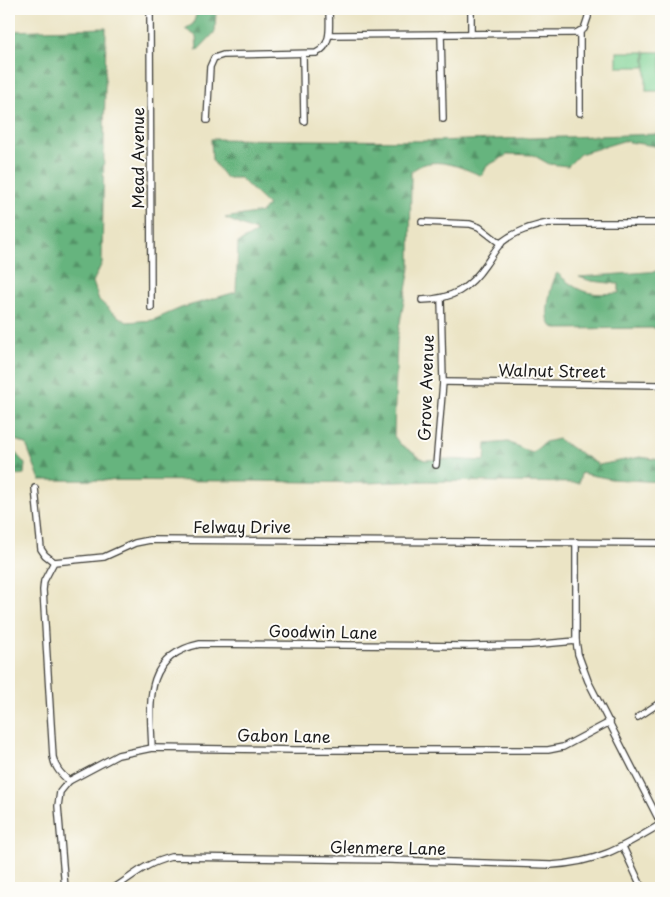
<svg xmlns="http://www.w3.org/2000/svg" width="670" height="897" font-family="'Playpen Sans',sans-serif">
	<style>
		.green { fill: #7ed294; stroke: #4d7758 }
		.forest { fill: url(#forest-firs); stroke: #41684d }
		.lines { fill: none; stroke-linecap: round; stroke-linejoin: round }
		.street-casing { stroke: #3b3a35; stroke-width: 8 }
		.street { stroke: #fff; stroke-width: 5.5 }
		.labels { text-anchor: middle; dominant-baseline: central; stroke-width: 4; stroke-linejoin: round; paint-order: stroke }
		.street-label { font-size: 16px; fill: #1c1c1c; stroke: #fdfcf7 }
	</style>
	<defs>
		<pattern id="forest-firs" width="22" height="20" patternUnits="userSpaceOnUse" patternTransform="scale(1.25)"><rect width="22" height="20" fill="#66b47e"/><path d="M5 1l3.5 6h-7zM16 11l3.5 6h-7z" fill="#539266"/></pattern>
	</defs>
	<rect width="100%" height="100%" fill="#fdfcf7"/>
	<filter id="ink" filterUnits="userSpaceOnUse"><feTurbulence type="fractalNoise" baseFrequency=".02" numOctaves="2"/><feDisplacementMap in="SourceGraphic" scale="10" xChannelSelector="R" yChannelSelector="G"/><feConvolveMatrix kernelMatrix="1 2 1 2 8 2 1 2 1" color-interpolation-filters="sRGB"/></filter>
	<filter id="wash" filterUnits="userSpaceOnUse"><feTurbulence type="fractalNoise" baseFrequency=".0096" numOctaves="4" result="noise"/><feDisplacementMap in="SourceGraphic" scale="20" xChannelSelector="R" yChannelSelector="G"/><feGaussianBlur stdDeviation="1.12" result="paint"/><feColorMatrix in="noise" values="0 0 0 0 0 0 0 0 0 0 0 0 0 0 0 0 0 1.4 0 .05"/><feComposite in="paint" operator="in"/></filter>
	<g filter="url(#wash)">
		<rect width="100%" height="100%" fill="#ebe4c5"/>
		<!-- green -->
		<g class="green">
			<rect x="617" y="52" width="28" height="15"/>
			<rect x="646" y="52" width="15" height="39"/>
		</g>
		<!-- forest -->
		<g class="forest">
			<path d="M 198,9 L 216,9 L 215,32 L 197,51 L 196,36 L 185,29 L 193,24 Z"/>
			<path d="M 106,28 L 102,263 L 93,282 L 99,300 L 113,313 L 127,322 L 153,320 L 181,308 L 236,292 L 238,243 L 257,232 L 225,218 L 262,212 L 268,205 L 240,178 L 226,178 L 212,160 L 211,139 L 433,141 L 661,134 L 661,147 L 623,141 L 580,154 L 568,166 L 549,164 L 533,155 L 509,154 L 487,166 L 482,176 C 461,167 431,153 411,172 L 410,268 L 397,339 L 394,436 L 400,444 L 424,460 L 445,459 L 485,461 L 486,444 L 508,442 L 532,453 L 545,442 L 558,439 L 599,465 L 640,457 L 661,460 L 661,482 L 611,479 L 581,473 L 579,483 L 427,481 L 366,483 L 249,481 L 40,480 L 26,444 L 9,438 L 9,31 Z"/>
			<path d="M 661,271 L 661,328 L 556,329 C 554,327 552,326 550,324 C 544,314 551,283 557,273 C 581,294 588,295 619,293 L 619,284 L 591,281 L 579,277 Z"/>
			<path d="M 9,450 L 13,450 L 25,464 L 24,474 L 9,476 Z"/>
		</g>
	</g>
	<g filter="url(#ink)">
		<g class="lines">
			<defs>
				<g id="street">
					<path d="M 150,9 L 151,308"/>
					<path d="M 471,9 L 471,34"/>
					<path d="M 580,31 L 580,113"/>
					<path d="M 441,34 L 443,119"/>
					<path d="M 329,35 L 576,33 L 584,29 L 588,17 L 588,9"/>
					<path d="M 303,55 L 304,121"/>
					<path d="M 207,120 L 210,67 L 214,58 L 223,55 L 316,53 C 333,46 329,24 329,9"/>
					<path d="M 422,222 L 470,224 L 479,227 L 501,244"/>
					<path d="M 422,300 C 453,299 469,289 486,264 C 491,257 496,248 502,242 C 516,231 531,227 548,223 L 661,223"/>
					<path d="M 443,382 L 661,385"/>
					<path d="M 436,465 L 443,382 L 441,299"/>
					<path d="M 35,488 L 41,549 L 45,555 L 54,562"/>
					<path d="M 576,542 L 576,641 L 578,654 L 588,681 L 661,824"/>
					<path d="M 638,717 L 661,702"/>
					<path d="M 152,748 C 150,702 143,656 200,644 L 470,646 L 531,645 L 576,641"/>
					<path d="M 69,781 C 61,774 55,768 53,757 L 43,590 L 44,581 L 54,562 L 104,557 L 135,543 L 150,540 L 661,543"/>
					<path d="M 623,847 L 642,888"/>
					<path d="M 65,888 L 58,806 L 60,792 L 69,781 L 118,755 L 152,748 L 296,750 L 548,750 L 563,747 L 610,722"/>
					<path d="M 114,888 C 136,874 144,864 171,857 L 389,860 L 551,865 C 599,862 621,848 661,824"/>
				</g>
			</defs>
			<!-- street casing -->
			<use href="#street" class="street-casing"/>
			<!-- street -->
			<use href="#street" class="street"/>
		</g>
	</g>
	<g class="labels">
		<!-- street labels -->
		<g class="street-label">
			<text transform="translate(137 158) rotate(-90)">Mead Avenue</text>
			<text transform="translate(552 370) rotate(1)">Walnut Street</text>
			<text transform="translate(425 388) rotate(-88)">Grove Avenue</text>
			<text x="242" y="526">Felway Drive</text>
			<text transform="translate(323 631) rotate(1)">Goodwin Lane</text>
			<text transform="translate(284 735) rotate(1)">Gabon Lane</text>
			<text transform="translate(388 847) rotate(1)">Glenmere Lane</text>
		</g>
	</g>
	<!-- margin -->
	<rect width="670" height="897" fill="none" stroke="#fdfcf7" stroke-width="30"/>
</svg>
